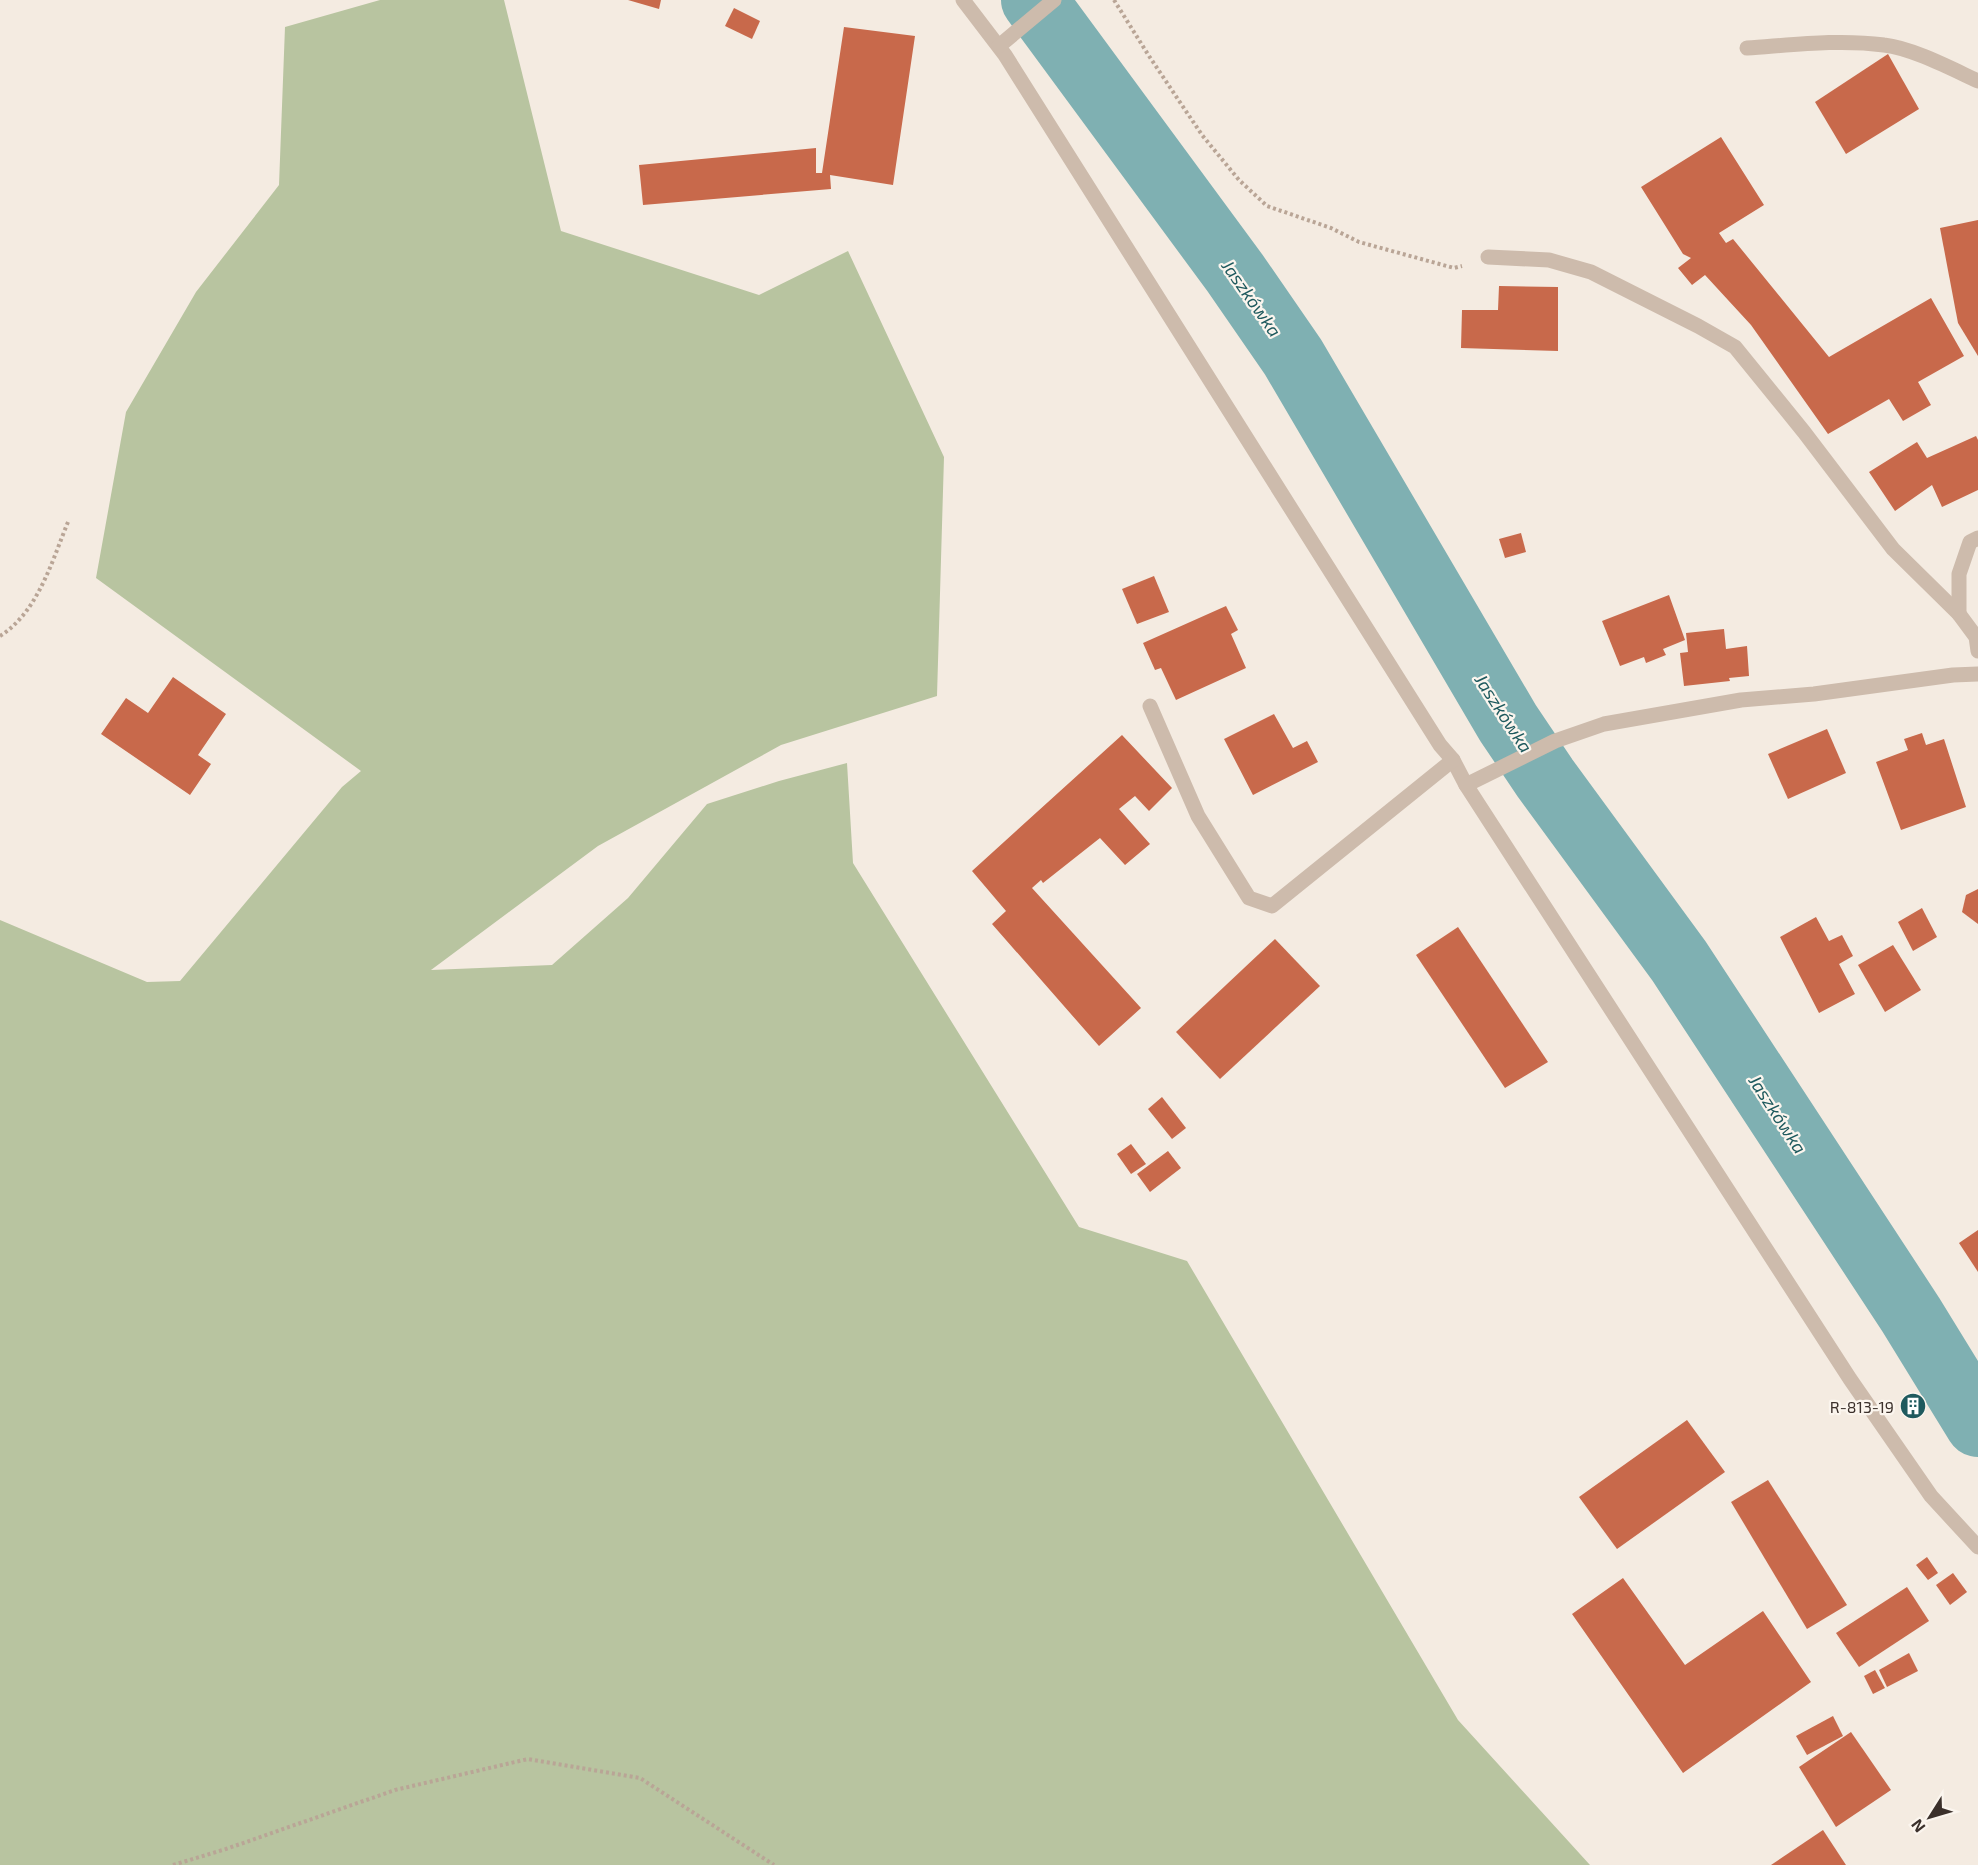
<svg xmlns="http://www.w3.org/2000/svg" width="1978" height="1865" font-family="'Exo 2',sans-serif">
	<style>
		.green { fill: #b8c4a0 }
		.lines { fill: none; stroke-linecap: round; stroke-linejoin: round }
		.river { stroke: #7fb0b2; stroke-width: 66 }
		.building { fill: #c8694b }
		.path { stroke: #b9a596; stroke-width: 4; stroke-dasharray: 3 3; stroke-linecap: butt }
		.minor { stroke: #cdbbac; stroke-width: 15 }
		.labels { text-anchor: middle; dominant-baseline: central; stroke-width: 4.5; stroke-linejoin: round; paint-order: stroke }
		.poi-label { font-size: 16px; fill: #3b302b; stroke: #fbf5ee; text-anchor: end }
		.water-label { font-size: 18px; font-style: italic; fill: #1f5a5e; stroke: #fbf5ee }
	</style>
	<rect width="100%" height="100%" fill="#f4ebe1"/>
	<!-- green -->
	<path class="green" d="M 380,0 L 504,0 L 561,231 L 759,295 L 848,251 L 944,457 L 937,696 L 781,745 L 598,846 L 431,970 L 552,965 L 628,898 L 707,804 L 779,781 L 847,763 L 853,863 L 1079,1227 L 1187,1261 L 1458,1720 L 1590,1865 L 0,1865 L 0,920 L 147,982 L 180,981 L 342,787 L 361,771 L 96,578 L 126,412 L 196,292 L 279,185 L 285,27 Z"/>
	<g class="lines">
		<!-- river -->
		<path class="river" d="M 1034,0 L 1235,273 L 1293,357 L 1508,723 L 1545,778 L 1679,961 L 1911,1315 L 1978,1424"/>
	</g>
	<!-- building -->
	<g class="building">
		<path d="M 628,0 L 661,0 L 659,9 Z"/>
		<path d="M 734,8 L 760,21 L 752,39 L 725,26 Z"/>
		<path d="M 844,27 L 915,36 L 893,185 L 830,175 L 831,189 L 643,205 L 639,165 L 816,148 L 816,173 L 822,173 Z"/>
		<path d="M 1888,54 L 1919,109 L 1846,154 L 1815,102 Z"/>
		<path d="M 1721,137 L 1764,205 L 1719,233 L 1726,243 L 1733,239 L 1829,357 L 1931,298 L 1964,356 L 1918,382 L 1931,405 L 1903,421 L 1889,399 L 1828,434 L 1751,325 L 1705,275 L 1692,285 L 1678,268 L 1691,258 L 1683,254 L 1641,187 Z"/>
		<path d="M 1978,220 L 1978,356 L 1958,323 L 1940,228 Z"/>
		<path d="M 1499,286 L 1558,287 L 1558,351 L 1461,348 L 1462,310 L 1498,310 Z"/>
		<path d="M 1976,436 L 1978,440 L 1978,490 L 1942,507 L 1932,485 L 1895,511 L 1869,472 L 1917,442 L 1927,458 Z"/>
		<path d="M 1521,533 L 1526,552 L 1505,558 L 1499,539 Z"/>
		<path d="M 1154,576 L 1169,612 L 1137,624 L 1122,589 Z"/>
		<path d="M 1669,595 L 1685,640 L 1663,649 L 1666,655 L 1646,663 L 1644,657 L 1620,666 L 1602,621 Z"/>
		<path d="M 1226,606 L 1238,630 L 1231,634 L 1246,668 L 1176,700 L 1161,668 L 1155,670 L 1143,643 Z"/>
		<path d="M 1724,629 L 1726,649 L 1747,646 L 1749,676 L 1729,678 L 1730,681 L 1684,686 L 1680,653 L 1688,652 L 1686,633 Z"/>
		<path d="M 173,677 L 226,714 L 198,755 L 211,764 L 190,795 L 101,734 L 126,698 L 148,713 Z"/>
		<path d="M 1274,714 L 1293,748 L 1307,741 L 1318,762 L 1253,795 L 1224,739 Z"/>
		<path d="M 1827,729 L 1846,773 L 1788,799 L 1768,754 Z"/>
		<path d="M 1922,733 L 1926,745 L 1944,739 L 1966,807 L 1901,830 L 1876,762 L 1908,750 L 1904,739 Z"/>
		<path d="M 1122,735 L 1172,788 L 1149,811 L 1135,796 L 1119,809 L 1150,844 L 1125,865 L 1100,838 L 1043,883 L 1041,880 L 1032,888 L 1141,1008 L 1099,1046 L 992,924 L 1006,911 L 972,871 Z"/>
		<path d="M 1978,889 L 1978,924 L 1962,912 L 1966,895 Z"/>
		<path d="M 1922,908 L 1937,937 L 1913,951 L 1898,922 Z"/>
		<path d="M 1816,917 L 1829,941 L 1842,935 L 1853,956 L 1839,964 L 1855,994 L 1819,1013 L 1780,937 Z"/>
		<path d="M 1458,927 L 1548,1062 L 1505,1088 L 1416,955 Z"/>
		<path d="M 1275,939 L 1320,986 L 1220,1079 L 1176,1032 Z"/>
		<path d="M 1893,945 L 1921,990 L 1885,1012 L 1858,965 Z"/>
		<path d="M 1162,1097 L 1186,1128 L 1172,1139 L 1148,1109 Z"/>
		<path d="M 1131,1144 L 1146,1164 L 1131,1174 L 1117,1154 Z"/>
		<path d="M 1168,1151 L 1181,1168 L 1150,1192 L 1137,1174 Z"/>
		<path d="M 1978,1230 L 1978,1272 L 1959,1243 Z"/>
		<path d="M 1915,1394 L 1925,1410 L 1910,1418 L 1901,1403 Z"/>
		<path d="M 1687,1420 L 1725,1472 L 1617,1549 L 1579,1497 Z"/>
		<path d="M 1768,1480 L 1847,1605 L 1807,1629 L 1731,1502 Z"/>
		<path d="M 1927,1557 L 1938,1573 L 1928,1580 L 1916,1565 Z"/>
		<path d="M 1953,1573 L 1967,1592 L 1950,1605 L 1936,1585 Z"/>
		<path d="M 1623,1578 L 1685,1665 L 1763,1611 L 1811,1682 L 1683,1773 L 1572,1614 Z"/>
		<path d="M 1907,1587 L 1929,1621 L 1859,1667 L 1836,1633 Z"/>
		<path d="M 1909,1653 L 1918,1671 L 1887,1687 L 1879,1670 Z"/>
		<path d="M 1875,1670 L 1885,1688 L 1873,1694 L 1864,1676 Z"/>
		<path d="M 1833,1716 L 1843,1736 L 1807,1755 L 1796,1736 Z"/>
		<path d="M 1851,1732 L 1891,1790 L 1836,1827 L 1799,1767 Z"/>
		<path d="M 1823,1830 L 1846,1865 L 1771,1865 Z"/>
	</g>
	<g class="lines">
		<!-- path -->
		<g class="path">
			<path d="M 1114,0 L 1149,56 L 1202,135 L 1239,180 L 1267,206 L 1331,228 L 1359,242 L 1454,268 L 1462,266"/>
			<path d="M 0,636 C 38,612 52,561 68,522"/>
			<path d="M 173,1865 L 226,1849 L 395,1790 L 528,1759 L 640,1778 L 774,1865"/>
		</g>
		<!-- minor -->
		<g class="minor">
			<path d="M 963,0 L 1005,55 L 1440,745 L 1453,760 L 1466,785 L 1850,1379 L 1931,1496 L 1978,1547"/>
			<path d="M 999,46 L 1054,0"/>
			<path d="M 1747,48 C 1792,45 1839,39 1884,45 C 1912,48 1952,69 1978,81"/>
			<path d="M 1488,257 L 1549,260 L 1591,272 L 1698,326 L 1735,347 L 1804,432 L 1893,549 L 1959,614 L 1976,637 L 1978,651"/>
			<path d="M 1959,614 L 1959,574 L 1970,542 L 1978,538"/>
			<path d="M 1150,706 L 1198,816 L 1249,898 L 1272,906 L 1453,760"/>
			<path d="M 1466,785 L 1555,741 L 1604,724 L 1741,700 L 1814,694 L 1953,675 L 1978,674"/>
		</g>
	</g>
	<!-- icons -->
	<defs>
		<symbol id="building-disc" viewBox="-11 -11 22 22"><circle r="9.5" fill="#1f5a5e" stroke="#fbf5ee"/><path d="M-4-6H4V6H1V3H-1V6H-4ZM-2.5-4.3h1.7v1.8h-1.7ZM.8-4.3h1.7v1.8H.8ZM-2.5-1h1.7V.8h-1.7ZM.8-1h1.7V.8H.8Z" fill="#fff"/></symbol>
	</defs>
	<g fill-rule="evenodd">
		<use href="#building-disc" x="1898" y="1391" width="30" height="30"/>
	</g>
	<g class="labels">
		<!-- poi labels -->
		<g class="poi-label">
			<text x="1894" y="1406">R-813-19</text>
		</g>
		<!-- water labels -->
		<g class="water-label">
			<text transform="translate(1252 298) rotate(55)">Jaszkówka</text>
			<text transform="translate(1504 713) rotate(57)">Jaszkówka</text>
			<text transform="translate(1778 1114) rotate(57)">Jaszkówka</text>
		</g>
	</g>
	<!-- north arrow -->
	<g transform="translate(1930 1817) rotate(233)" stroke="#fbf5ee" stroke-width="4.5" paint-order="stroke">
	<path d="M0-4.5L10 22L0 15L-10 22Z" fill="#3b302b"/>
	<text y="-9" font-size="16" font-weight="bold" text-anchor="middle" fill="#3b302b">N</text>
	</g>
</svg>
